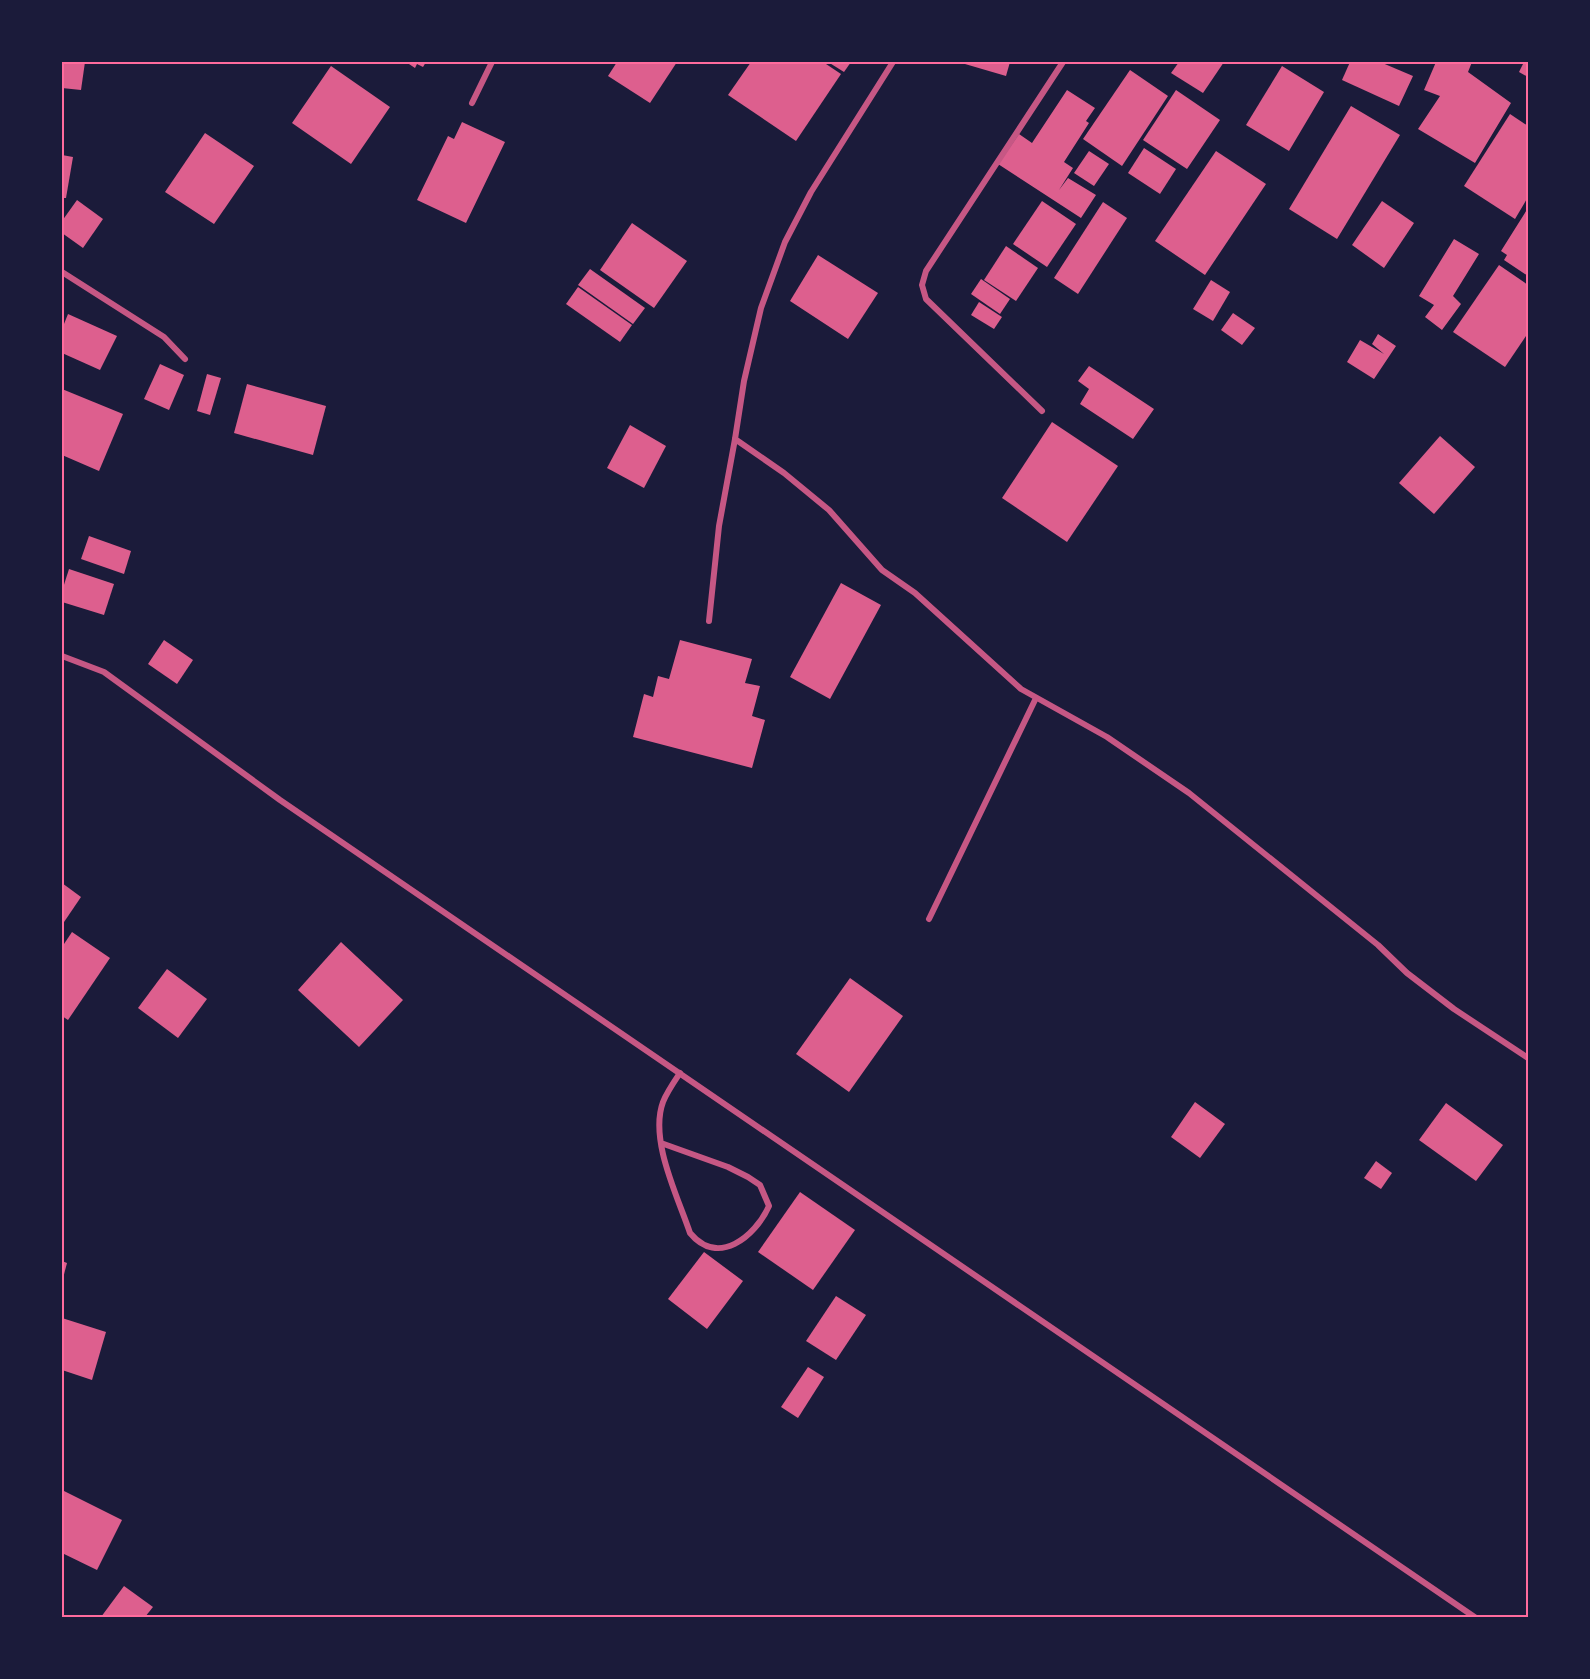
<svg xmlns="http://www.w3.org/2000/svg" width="1590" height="1679" font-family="'Varela Round',sans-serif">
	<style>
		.building { fill: #dd5f8e }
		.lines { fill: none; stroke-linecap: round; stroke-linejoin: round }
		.minor { stroke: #c65784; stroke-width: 6 }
		.neatline { fill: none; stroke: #ff6b9d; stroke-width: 2 }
	</style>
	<rect width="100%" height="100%" fill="#1b1b3a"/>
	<!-- building -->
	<g class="building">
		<path d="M 62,62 L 85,62 L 81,90 L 62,88 Z"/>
		<path d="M 406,62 L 426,62 L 423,67 L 417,64 L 415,68 Z"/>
		<path d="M 617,62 L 677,62 L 650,103 L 608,76 Z"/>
		<path d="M 751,62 L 823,62 L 841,74 L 796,141 L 728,95 Z"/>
		<path d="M 828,62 L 851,62 L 844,72 Z"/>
		<path d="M 966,62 L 1010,62 L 1006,76 L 965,64 Z"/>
		<path d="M 1179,62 L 1224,62 L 1203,93 L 1171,73 Z"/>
		<path d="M 1350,62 L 1380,62 L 1413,76 L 1399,106 L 1342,80 Z"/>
		<path d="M 1436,62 L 1472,62 L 1468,72 L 1511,103 L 1475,163 L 1418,129 L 1440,96 L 1424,90 Z"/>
		<path d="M 1524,62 L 1528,62 L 1528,77 L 1519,72 Z"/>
		<path d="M 331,66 L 390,107 L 351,164 L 292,123 Z"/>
		<path d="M 1282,66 L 1324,92 L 1289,151 L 1246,125 Z"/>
		<path d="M 1130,70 L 1168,96 L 1122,166 L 1083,139 Z"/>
		<path d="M 1067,90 L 1095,108 L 1086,121 L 1089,123 L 1064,162 L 1073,168 L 1059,190 L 1068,178 L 1096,195 L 1081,218 L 998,164 L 1019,134 L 1032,143 Z"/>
		<path d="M 1176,90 L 1220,120 L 1187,169 L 1143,140 Z"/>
		<path d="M 1351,106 L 1400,135 L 1337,239 L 1289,209 Z"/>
		<path d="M 1510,114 L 1528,126 L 1528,197 L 1515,219 L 1464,186 Z"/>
		<path d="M 462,122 L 505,142 L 466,223 L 417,200 L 448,136 L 454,139 Z"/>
		<path d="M 205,133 L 254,166 L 214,224 L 165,192 Z"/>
		<path d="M 1144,148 L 1176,169 L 1160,194 L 1128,173 Z"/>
		<path d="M 1089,151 L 1109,164 L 1094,186 L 1074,173 Z"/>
		<path d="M 1216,151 L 1266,184 L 1205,275 L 1155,241 Z"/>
		<path d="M 62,155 L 73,157 L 66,198 L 62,198 Z"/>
		<path d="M 77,200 L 103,219 L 83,248 L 62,233 L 62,221 Z"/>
		<path d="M 1042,201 L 1076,224 L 1047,267 L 1013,244 Z"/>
		<path d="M 1382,201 L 1414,223 L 1384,268 L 1352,245 Z"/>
		<path d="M 1103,202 L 1127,218 L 1078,294 L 1054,278 Z"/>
		<path d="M 1528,208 L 1528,276 L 1504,260 L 1507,255 L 1501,251 Z"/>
		<path d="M 632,223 L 687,261 L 654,308 L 600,270 Z"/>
		<path d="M 1454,239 L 1479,254 L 1453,296 L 1461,304 L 1442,330 L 1425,317 L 1434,305 L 1419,296 Z"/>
		<path d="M 1006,246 L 1038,268 L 1016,301 L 984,280 Z"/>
		<path d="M 818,255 L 878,293 L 848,339 L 790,301 Z"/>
		<path d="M 1499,265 L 1528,285 L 1528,333 L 1505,367 L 1453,332 Z"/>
		<path d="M 590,269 L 645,308 L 633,324 L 578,285 Z"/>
		<path d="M 981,279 L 1010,299 L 1000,314 L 971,294 Z"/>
		<path d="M 1211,280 L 1230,292 L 1213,321 L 1193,309 Z"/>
		<path d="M 578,287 L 632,325 L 620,342 L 566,304 Z"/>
		<path d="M 979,302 L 1002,317 L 994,329 L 971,315 Z"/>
		<path d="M 1233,313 L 1255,328 L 1242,345 L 1221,330 Z"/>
		<path d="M 68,314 L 117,336 L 100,370 L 62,353 L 62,329 Z"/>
		<path d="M 1378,334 L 1396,346 L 1374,379 L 1347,362 L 1360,340 L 1384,354 L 1372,344 Z"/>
		<path d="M 160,364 L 184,375 L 169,410 L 144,399 Z"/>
		<path d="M 1089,366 L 1154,409 L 1133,439 L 1080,404 L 1089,389 L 1078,381 Z"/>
		<path d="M 207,374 L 221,378 L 210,415 L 197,411 Z"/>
		<path d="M 247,384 L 326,406 L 313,455 L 234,433 Z"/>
		<path d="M 62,389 L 123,414 L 99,471 L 62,455 Z"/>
		<path d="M 1052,422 L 1118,466 L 1067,542 L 1002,498 Z"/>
		<path d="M 630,425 L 666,446 L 644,488 L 607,468 Z"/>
		<path d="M 1440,436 L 1475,467 L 1434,514 L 1399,483 Z"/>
		<path d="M 89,536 L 131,551 L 124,574 L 81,559 Z"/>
		<path d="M 69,569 L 114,584 L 104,615 L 62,602 L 62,591 Z"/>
		<path d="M 841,583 L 881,605 L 830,699 L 790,677 Z"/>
		<path d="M 164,640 L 193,660 L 177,684 L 148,664 Z"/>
		<path d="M 680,640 L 752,659 L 745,683 L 760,686 L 752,716 L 765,720 L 752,768 L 633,737 L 644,694 L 653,697 L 658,676 L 669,679 Z"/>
		<path d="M 62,883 L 81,897 L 62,925 Z"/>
		<path d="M 72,932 L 110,958 L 68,1020 L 62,1016 L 62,947 Z"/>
		<path d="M 341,942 L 403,1000 L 359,1047 L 298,990 Z"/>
		<path d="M 167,969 L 207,999 L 178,1038 L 138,1008 Z"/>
		<path d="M 850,978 L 903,1016 L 849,1092 L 796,1054 Z"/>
		<path d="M 1195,1102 L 1225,1124 L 1200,1158 L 1171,1137 Z"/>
		<path d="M 1446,1103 L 1503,1145 L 1476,1181 L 1419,1140 Z"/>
		<path d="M 1376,1161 L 1392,1173 L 1381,1189 L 1364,1178 Z"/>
		<path d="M 800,1192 L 855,1230 L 813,1290 L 758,1252 Z"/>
		<path d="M 704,1252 L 743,1281 L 707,1329 L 668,1299 Z"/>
		<path d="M 62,1261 L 67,1263 L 62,1282 Z"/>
		<path d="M 836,1296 L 866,1315 L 836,1360 L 806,1341 Z"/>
		<path d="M 62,1318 L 106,1332 L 92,1380 L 62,1370 Z"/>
		<path d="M 808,1367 L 824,1377 L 798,1418 L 781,1407 Z"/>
		<path d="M 62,1490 L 122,1520 L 97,1570 L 62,1553 Z"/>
		<path d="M 124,1586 L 153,1607 L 145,1617 L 101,1617 Z"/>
	</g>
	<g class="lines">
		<!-- minor -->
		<g class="minor">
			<path d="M 893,62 L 811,192 L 785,242 L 761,308 L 744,381 L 735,439 L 784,473 L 829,510 L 882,570 L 915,593 L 1021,689 L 1107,737 L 1189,793 L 1378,945 L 1407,973 L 1454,1009 L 1528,1058"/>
			<path d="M 472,103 L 492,62"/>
			<path d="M 62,272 L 164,337 L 185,359"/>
			<path d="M 1042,411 L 926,299 L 922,285 L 926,271 L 1063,62"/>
			<path d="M 709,621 L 719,526 L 735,439"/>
			<path d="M 62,656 L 104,672 L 280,800 L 1476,1618"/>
			<path d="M 929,919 L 1036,698"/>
			<path d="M 661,1143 L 728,1167 L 748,1177 L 760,1185 L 769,1206 C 755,1237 718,1267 690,1233 C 678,1197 649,1140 663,1102 C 667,1092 674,1082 680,1073"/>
		</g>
	</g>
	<!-- border -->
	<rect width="1590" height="1679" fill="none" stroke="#1b1b3a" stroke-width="126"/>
	<rect x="63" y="63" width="1464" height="1553" class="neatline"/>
</svg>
